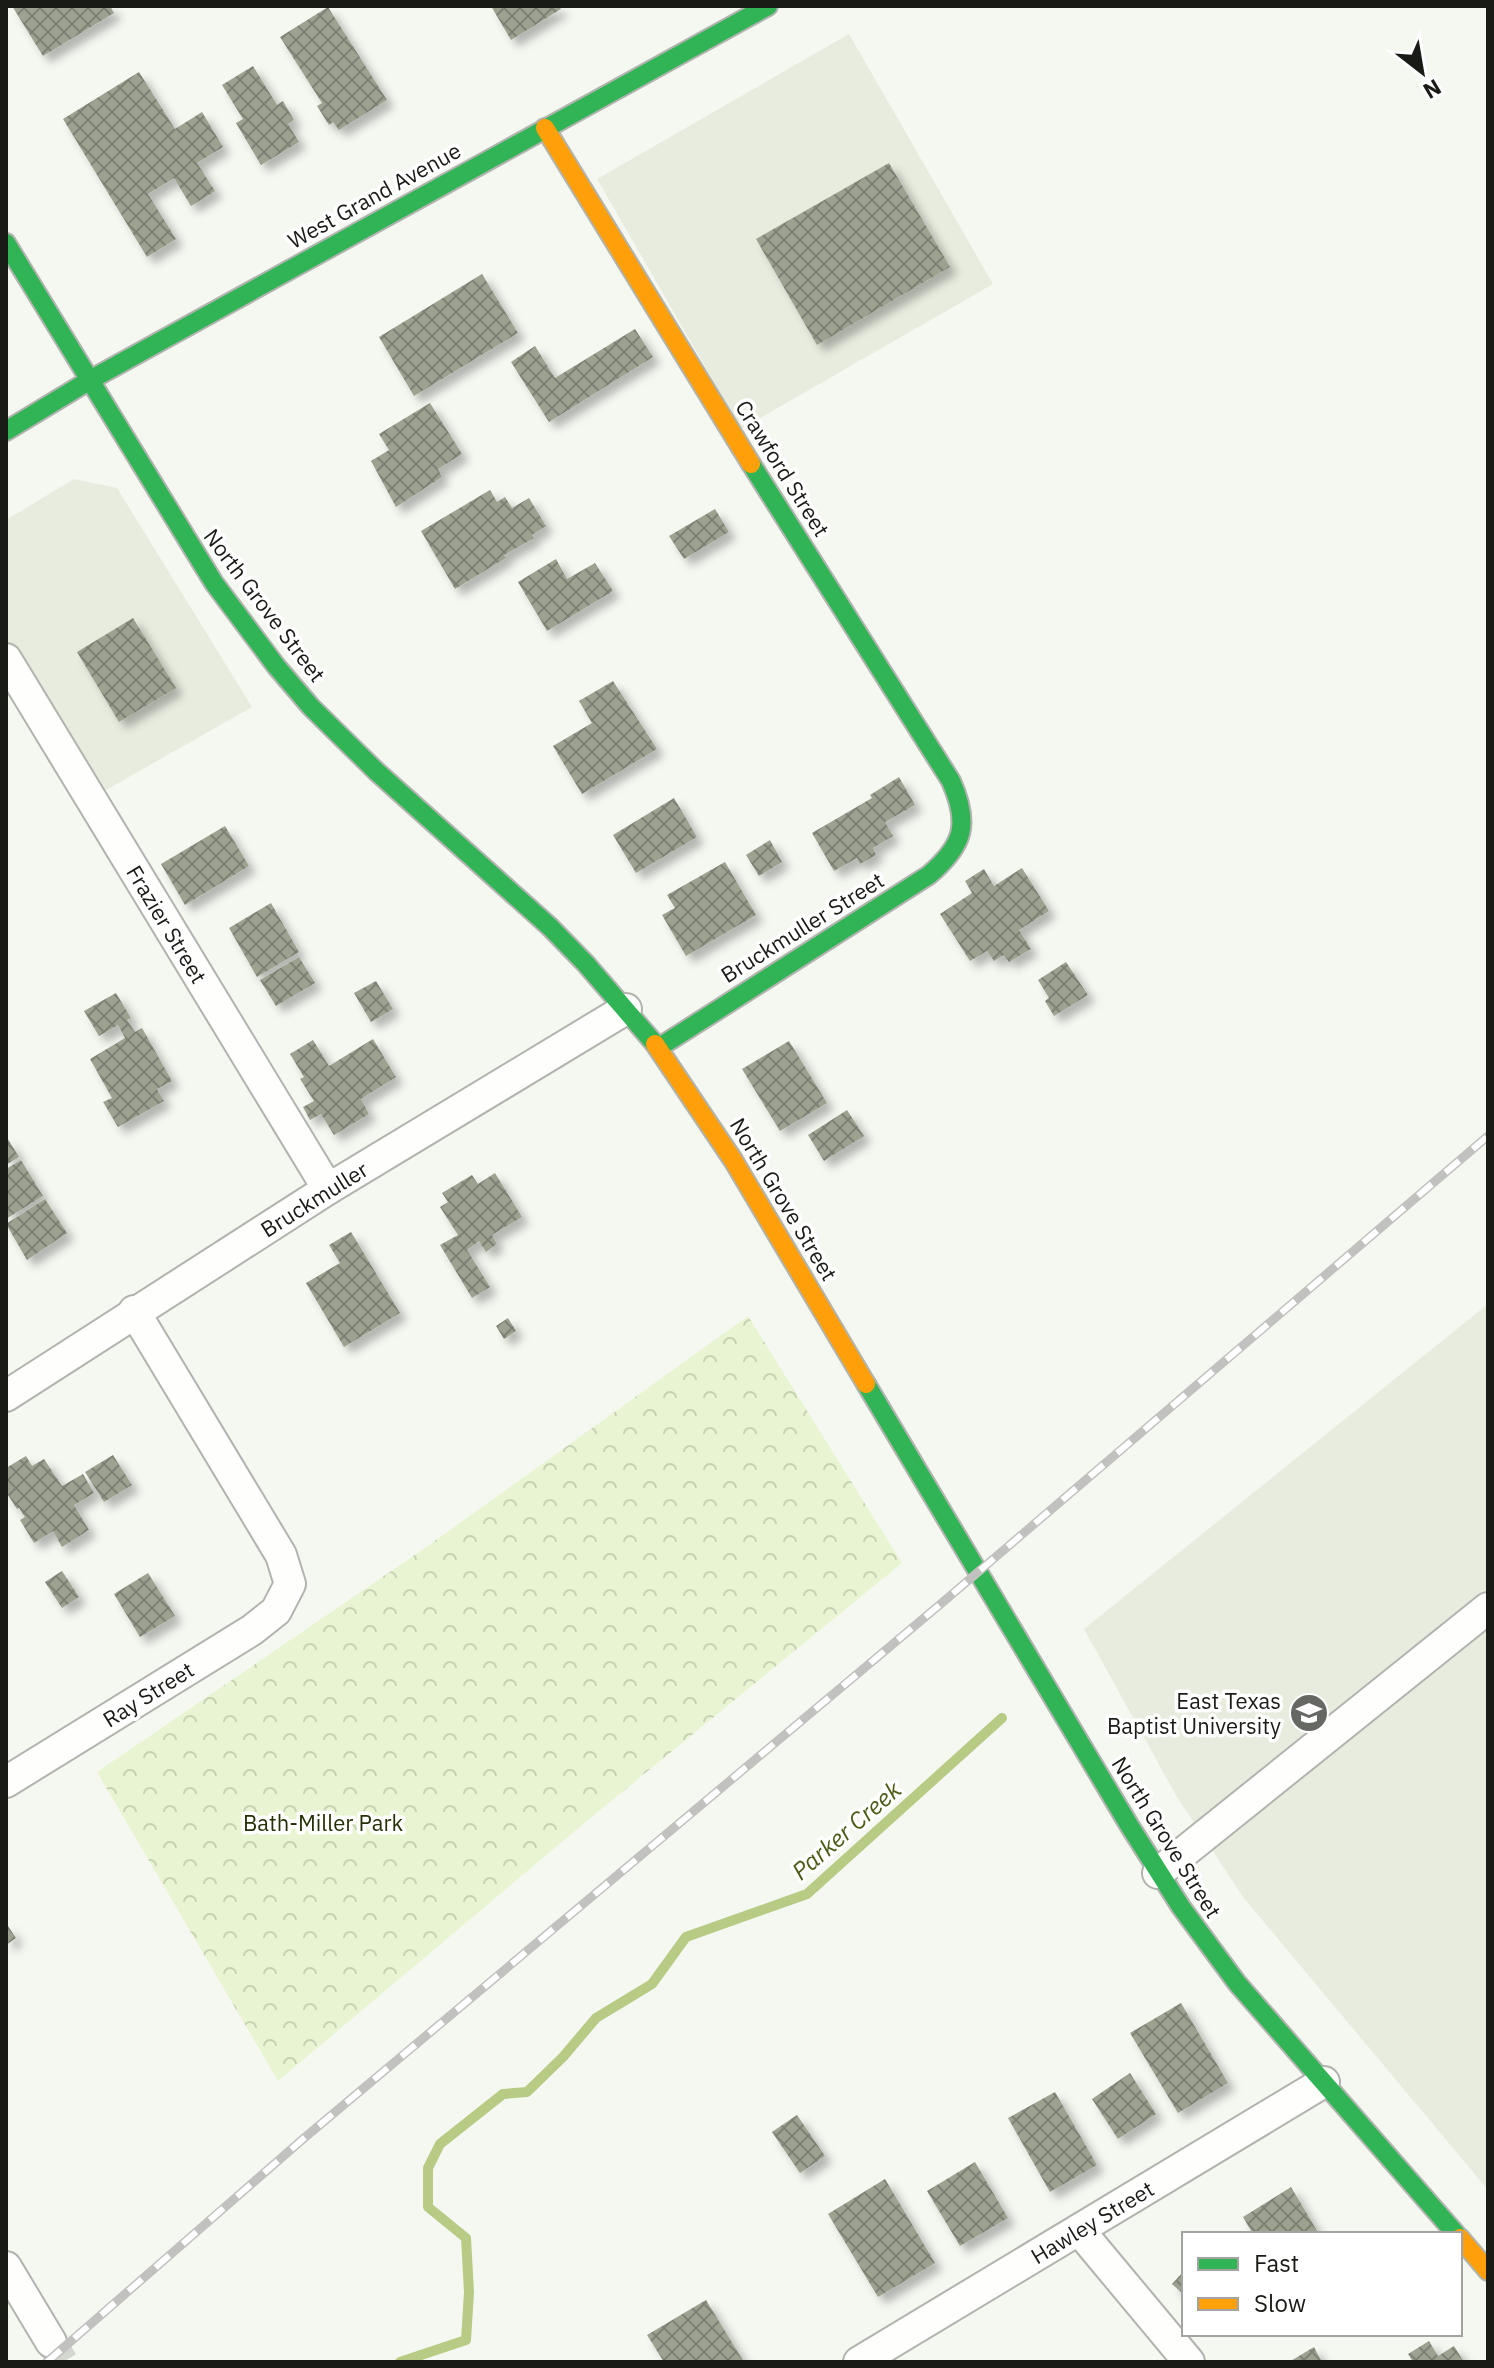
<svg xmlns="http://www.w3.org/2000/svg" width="1494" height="2368" font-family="'IBM Plex Sans',sans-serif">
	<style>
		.built { fill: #e7ecdf }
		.park { fill: url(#park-crowns) }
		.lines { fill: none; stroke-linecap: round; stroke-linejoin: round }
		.stream { stroke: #b7cb85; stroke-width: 10 }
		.building { fill: url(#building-cross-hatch); filter: url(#shadow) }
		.street-tunnel { stroke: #d4d7d0; stroke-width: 30; stroke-dasharray: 30 15; stroke-linecap: butt }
		.street-casing { stroke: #b1b3ae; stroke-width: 34 }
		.fast-casing { stroke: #b1b3ae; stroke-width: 22 }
		.slow-casing { stroke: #b1b3ae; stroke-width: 22 }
		.street { stroke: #fefefd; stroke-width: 30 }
		.fast { stroke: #30b455; stroke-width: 18 }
		.slow { stroke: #ff9f0a; stroke-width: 18 }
		.rail-casing { stroke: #c1c2c0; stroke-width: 9 }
		.rail { stroke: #fff; stroke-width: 6; stroke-dasharray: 18; stroke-linecap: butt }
		.labels { text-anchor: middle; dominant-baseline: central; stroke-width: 7; stroke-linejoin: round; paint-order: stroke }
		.street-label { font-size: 22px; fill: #191b16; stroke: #fff }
		.poi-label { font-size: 22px; fill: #191b16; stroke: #fff; text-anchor: end }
		.park-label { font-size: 22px; fill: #253006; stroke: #fff }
		.water-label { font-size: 24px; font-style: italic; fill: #495b15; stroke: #fff }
	</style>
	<defs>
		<pattern id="park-crowns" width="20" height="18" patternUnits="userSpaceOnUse" patternTransform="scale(2)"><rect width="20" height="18" fill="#e9f5d2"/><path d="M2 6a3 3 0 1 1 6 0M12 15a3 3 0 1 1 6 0" fill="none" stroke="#c7d1b4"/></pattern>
		<pattern id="building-cross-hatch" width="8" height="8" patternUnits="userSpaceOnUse" patternTransform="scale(2)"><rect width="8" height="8" fill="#9ca190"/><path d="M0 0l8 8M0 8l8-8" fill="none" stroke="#7e8275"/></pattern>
		<filter id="shadow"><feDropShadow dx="7" dy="7" stdDeviation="4" flood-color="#0004"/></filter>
	</defs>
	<rect width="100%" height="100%" fill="#f5f8f1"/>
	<!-- built -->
	<g class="built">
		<path d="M 849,34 L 993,284 L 741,429 L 597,179 Z"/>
		<path d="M 74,479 L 117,488 L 252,707 L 99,794 L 6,643 L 6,520 Z"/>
		<path d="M 1488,1304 L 1488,2190 L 1243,1897 L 1177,1797 L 1084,1629 Z"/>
	</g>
	<!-- park -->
	<path class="park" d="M 748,1316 L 902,1563 L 588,1820 L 278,2081 L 97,1772 L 425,1548 Z"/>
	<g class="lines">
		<!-- stream -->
		<path class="stream" d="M 400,2362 L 466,2340 L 469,2292 L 466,2238 L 428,2207 L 428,2168 L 440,2144 L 503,2094 L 527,2092 L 563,2057 L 596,2018 L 652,1984 L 686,1937 L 807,1894 L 1002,1718"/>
	</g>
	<!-- building -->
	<g class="building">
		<path d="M 12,6 L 110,6 L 114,13 L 43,56 Z"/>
		<path d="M 491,6 L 559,6 L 561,9 L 511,40 Z"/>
		<path d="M 328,7 L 387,100 L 339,130 L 333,122 L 329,125 L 317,106 L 322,103 L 280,37 Z"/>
		<path d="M 253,66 L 277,105 L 283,101 L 294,120 L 288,124 L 299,142 L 261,165 L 236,123 L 243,119 L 222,85 Z"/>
		<path d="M 139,72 L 175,129 L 202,112 L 223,147 L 197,163 L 215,191 L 191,206 L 174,178 L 148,194 L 176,239 L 147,257 L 63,119 Z"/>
		<path d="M 889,163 L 950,267 L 817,345 L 756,239 Z"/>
		<path d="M 482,274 L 518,333 L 414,396 L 379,337 Z"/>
		<path d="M 635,329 L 653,357 L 549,422 L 511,362 L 535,346 L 555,378 Z"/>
		<path d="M 430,403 L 462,454 L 438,469 L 442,477 L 396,507 L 371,461 L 389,450 L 379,434 Z"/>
		<path d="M 490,490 L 497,502 L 505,497 L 512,508 L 529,498 L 546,526 L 532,535 L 534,538 L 504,555 L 506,558 L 455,589 L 421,531 Z"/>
		<path d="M 715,509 L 729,532 L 684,559 L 669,536 Z"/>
		<path d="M 556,559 L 567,579 L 595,563 L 613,591 L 547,631 L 518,582 Z"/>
		<path d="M 133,618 L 176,688 L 119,722 L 77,652 Z"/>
		<path d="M 613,681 L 657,749 L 582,794 L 553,746 L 592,723 L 579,701 Z"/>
		<path d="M 899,777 L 915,805 L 885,822 L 893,836 L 873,848 L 876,855 L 860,864 L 857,858 L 834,871 L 812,833 L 872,798 L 870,795 Z"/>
		<path d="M 674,798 L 697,837 L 636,873 L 613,835 Z"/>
		<path d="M 225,826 L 249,866 L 185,905 L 161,864 Z"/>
		<path d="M 770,840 L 782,862 L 759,876 L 746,855 Z"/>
		<path d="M 725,862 L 756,915 L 686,956 L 662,915 L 675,908 L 667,895 Z"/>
		<path d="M 1022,868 L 1049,911 L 1019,930 L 1031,949 L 1009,962 L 1004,955 L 994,961 L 987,951 L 970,961 L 940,914 L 972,893 L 965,881 L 984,869 L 994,886 Z"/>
		<path d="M 271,903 L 299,952 L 257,977 L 229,928 Z"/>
		<path d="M 299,957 L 315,983 L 276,1006 L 260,980 Z"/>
		<path d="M 1066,962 L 1088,995 L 1054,1016 L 1045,1001 L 1049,998 L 1038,980 Z"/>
		<path d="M 376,981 L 393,1009 L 371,1022 L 354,993 Z"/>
		<path d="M 116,993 L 131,1018 L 127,1020 L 135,1032 L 142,1028 L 172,1081 L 157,1089 L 164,1101 L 118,1127 L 103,1102 L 112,1098 L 90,1059 L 125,1038 L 118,1025 L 99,1036 L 84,1011 Z"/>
		<path d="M 373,1039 L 396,1077 L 361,1099 L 369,1114 L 334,1135 L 321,1114 L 310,1120 L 303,1107 L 314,1101 L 300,1079 L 304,1077 L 290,1054 L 313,1040 L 329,1066 Z"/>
		<path d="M 789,1041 L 827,1103 L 780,1131 L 742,1069 Z"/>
		<path d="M 847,1110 L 864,1136 L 824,1161 L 808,1135 Z"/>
		<path d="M 6,1136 L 19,1157 L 6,1165 Z"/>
		<path d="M 21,1160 L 43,1196 L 6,1219 L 6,1169 Z"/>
		<path d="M 495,1173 L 522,1217 L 492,1235 L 497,1244 L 486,1252 L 479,1241 L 467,1250 L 490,1287 L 472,1298 L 440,1245 L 458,1235 L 440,1207 L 448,1202 L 442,1193 L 472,1175 L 478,1184 Z"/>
		<path d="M 45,1199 L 67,1233 L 27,1260 L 6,1224 Z"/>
		<path d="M 351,1232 L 400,1313 L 344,1347 L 306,1283 L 340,1263 L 329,1245 Z"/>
		<path d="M 508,1318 L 516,1331 L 504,1339 L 496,1326 Z"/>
		<path d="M 113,1455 L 132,1485 L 104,1502 L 85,1472 Z"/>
		<path d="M 26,1456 L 32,1466 L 44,1459 L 62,1486 L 83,1474 L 94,1493 L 74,1505 L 89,1530 L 62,1547 L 53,1531 L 34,1543 L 20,1520 L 25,1517 L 19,1508 L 17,1509 L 6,1492 L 6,1468 Z"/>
		<path d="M 62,1571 L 79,1597 L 62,1608 L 45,1582 Z"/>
		<path d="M 148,1573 L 175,1616 L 140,1637 L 114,1594 Z"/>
		<path d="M 6,1923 L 16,1938 L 6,1945 Z"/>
		<path d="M 1181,2003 L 1228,2083 L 1178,2113 L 1130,2033 Z"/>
		<path d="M 1130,2073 L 1156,2114 L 1118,2139 L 1092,2099 Z"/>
		<path d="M 1055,2092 L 1097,2165 L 1050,2192 L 1008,2118 Z"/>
		<path d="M 797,2115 L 825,2156 L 800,2173 L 772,2132 Z"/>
		<path d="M 975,2162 L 1008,2218 L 960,2246 L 927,2191 Z"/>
		<path d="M 885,2179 L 935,2263 L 878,2297 L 828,2214 Z"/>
		<path d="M 1291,2187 L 1319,2234 L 1253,2234 L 1243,2217 Z"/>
		<path d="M 1184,2271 L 1184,2295 L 1172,2284 Z"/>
		<path d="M 706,2300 L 744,2362 L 664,2362 L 647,2335 Z"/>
		<path d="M 1429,2341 L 1438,2356 L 1454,2346 L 1464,2362 L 1413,2362 L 1408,2354 Z"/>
		<path d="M 1314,2347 L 1322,2362 L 1289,2362 Z"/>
	</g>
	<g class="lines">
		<!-- street-tunnel -->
		<path class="street-tunnel" d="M 51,2342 L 63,2362"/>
		<defs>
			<g id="street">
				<path d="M 6,659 L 328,1189"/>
				<path d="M 6,1396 L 328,1189 L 626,1009"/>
				<path d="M 6,1782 L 252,1630 L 276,1611 L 290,1584 L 281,1555 L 134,1311"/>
				<path d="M 1158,1873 L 1488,1608"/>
				<path d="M 1079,2230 L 1189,2362"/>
				<path d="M 6,2267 L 51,2342"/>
				<path d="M 859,2362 L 1324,2082"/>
			</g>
			<g id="fast">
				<path d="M 6,243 L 214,583 L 276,666 L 311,707 L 376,771 L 550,927 L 586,964 L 655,1044"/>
				<path d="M 6,431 L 90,380 L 768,6"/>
				<path d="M 658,1048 L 929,875 C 964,845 970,824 951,781 L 751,464"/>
				<path d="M 866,1384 L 1129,1825 L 1181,1907 L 1237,1983 L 1456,2234"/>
			</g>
			<g id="slow">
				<path d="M 545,128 L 751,464"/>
				<path d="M 655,1044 L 733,1160 L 866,1384"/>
				<path d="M 1460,2238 L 1488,2271"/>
			</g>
		</defs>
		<!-- street casing -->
		<use href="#street" class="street-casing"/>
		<!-- fast casing -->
		<use href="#fast" class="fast-casing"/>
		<!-- slow casing -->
		<use href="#slow" class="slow-casing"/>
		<!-- street -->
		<use href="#street" class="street"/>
		<!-- fast -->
		<use href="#fast" class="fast"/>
		<!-- slow -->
		<use href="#slow" class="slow"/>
		<defs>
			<path id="rail" d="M 47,2362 L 303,2139 L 943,1602 L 1488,1136"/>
		</defs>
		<!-- rail casing -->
		<use href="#rail" class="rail-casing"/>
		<!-- rail -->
		<use href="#rail" class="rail"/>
	</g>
	<!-- icons -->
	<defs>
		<symbol id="university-disc" viewBox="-11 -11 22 22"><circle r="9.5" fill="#666863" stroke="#fff"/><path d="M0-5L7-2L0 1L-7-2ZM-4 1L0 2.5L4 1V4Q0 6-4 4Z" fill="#fff"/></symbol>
	</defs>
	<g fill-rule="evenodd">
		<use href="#university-disc" x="1287" y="1691" width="44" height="44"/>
	</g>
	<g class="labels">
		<!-- street labels -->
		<g class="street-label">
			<text transform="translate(374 195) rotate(-29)">West Grand Avenue</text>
			<text transform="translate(783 468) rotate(58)">Crawford Street</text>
			<text transform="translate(265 605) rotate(53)">North Grove Street</text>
			<text transform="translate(167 924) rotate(59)">Frazier Street</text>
			<text transform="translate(802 927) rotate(-32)">Bruckmuller Street</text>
			<text transform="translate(314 1199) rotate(-32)">Bruckmuller</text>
			<text transform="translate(784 1199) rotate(59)">North Grove Street</text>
			<text transform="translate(148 1694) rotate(-32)">Ray Street</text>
			<text transform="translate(1167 1837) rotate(58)">North Grove Street</text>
			<text transform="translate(1092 2222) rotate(-31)">Hawley Street</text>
		</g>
		<!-- poi labels -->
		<g class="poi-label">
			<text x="1281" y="1700">East Texas<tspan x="1281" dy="25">Baptist University</tspan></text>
		</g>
		<!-- park labels -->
		<g class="park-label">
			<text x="323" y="1822">Bath-Miller Park</text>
		</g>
		<!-- water labels -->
		<g class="water-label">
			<text transform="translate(846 1830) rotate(-41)">Parker Creek</text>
		</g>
	</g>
	<!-- border -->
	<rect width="1494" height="2368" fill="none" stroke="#191b16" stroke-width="16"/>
	<!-- legend -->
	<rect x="1182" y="2232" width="280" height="104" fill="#ffffff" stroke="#a3a4a2" stroke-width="2"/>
	<rect x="1198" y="2258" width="40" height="12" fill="#30b455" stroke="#a3a4a2" stroke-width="2"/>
	<text x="1254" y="2272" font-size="24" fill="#191b16">Fast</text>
	<rect x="1198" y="2298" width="40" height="12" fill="#ff9f0a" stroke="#a3a4a2" stroke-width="2"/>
	<text x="1254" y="2312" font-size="24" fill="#191b16">Slow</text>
	<!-- north arrow -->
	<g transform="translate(1422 72) rotate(149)" stroke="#ffffff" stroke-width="6" paint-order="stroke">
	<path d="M0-6L14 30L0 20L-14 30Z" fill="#191b16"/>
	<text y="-12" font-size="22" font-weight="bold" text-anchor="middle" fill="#191b16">N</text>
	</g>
</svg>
